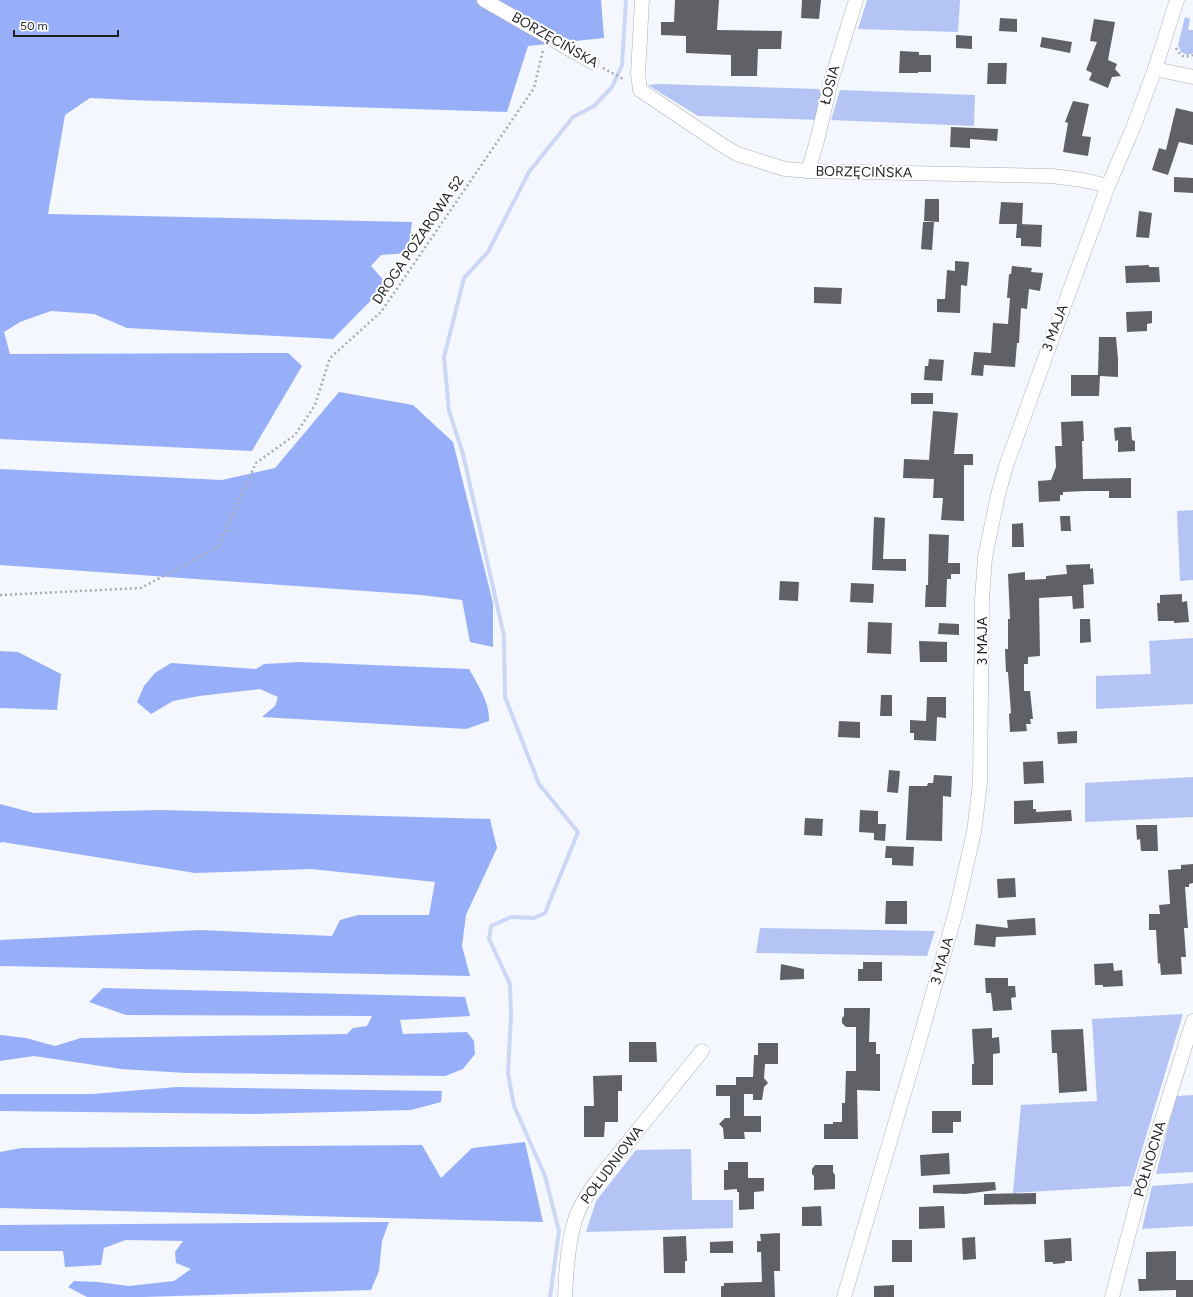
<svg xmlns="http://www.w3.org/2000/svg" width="1193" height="1297" font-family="Figtree,sans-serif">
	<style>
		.green { fill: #b4c4f4 }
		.forest { fill: #97aff8 }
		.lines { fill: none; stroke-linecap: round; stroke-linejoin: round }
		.stream { stroke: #ccd6f5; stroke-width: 4 }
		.building { fill: #5f6167 }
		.minor-casing { stroke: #adb0b6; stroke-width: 15 }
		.path { stroke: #a9abb0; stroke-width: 2.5; stroke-dasharray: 2 3; stroke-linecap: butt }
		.minor { stroke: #fff; stroke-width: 14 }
		.labels { text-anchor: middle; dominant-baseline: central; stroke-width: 4; stroke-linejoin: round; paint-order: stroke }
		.street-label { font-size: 14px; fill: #1f2022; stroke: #fff }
	</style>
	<rect width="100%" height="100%" fill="#f5f7fe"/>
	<!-- green -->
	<g class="green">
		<path d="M 867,0 L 960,0 L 958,32 L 858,29 Z"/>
		<path d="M 1185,17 L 1190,19 L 1188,30 L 1193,30 L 1193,53 L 1188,55 L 1181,52 L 1178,45 Z"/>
		<path d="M 661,84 L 819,89 L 823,97 L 819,120 L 698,116 L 648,85 Z"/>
		<path d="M 840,90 L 975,95 L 974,126 L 831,120 Z"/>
		<path d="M 1193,510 L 1193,582 L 1193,580 L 1180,581 L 1177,511 Z"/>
		<path d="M 1193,638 L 1193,704 L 1096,709 L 1096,676 L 1151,674 L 1149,641 Z"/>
		<path d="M 1193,777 L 1193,817 L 1085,822 L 1085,783 Z"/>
		<path d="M 760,928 L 935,931 L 927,956 L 756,953 Z"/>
		<path d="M 1183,1014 L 1131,1186 L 1013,1193 L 1021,1105 L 1097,1101 L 1092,1019 Z"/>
		<path d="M 1193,1095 L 1193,1172 L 1156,1174 L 1176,1096 Z"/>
		<path d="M 691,1149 L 692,1200 L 733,1200 L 733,1228 L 586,1232 L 596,1201 L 636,1150 Z"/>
		<path d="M 1193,1183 L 1193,1226 L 1142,1229 L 1152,1186 Z"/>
	</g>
	<!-- forest -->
	<g class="forest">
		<path d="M 0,0 L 601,0 L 604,38 L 528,46 L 507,112 L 130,100 L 90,98 L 65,115 L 48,214 L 412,222 L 408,253 L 381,255 L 371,266 L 387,284 L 333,339 L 127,328 L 94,314 L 51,311 L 20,322 L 4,332 L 10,354 L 288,353 L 302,366 L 252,451 L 0,439 Z"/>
		<path d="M 339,392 L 413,405 L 453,442 L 493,603 L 493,647 L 470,642 L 462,600 L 421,595 L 0,565 L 0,469 L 222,480 L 275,468 Z"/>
		<path d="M 0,651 L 18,652 L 61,674 L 57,710 L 0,708 Z"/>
		<path d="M 301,662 L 469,669 C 478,685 490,703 489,721 L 466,729 L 262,717 L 275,706 L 278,697 L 260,689 L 199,696 L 173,701 L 151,714 L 137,702 L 144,686 L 155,673 L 171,663 L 256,669 L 264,664 Z"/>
		<path d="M 0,803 L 0,804 L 34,813 L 160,810 L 490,819 L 497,848 L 466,915 L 462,946 L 470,976 L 0,966 L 0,940 L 200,930 L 332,936 L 340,920 L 358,915 L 429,915 L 435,882 L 311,869 L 195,873 L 2,842 L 0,843 Z"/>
		<path d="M 103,988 L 465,997 L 470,1016 L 400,1020 L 403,1034 L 467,1032 L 474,1041 L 475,1054 L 463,1069 L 445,1076 L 186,1073 L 121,1069 L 34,1056 L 0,1061 L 0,1035 L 26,1038 L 55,1046 L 81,1038 L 347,1034 L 353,1028 L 367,1026 L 372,1016 L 126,1015 L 89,1002 Z"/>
		<path d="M 177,1087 L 442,1091 L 441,1102 L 411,1110 L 252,1114 L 0,1111 L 0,1094 L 92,1094 Z"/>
		<path d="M 525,1142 L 543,1222 L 0,1208 L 0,1152 L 21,1148 L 422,1145 L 441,1178 L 472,1148 Z"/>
		<path d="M 389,1222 L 382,1241 L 379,1271 L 371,1290 L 144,1297 L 87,1297 L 68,1287 L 74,1281 L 98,1282 L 129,1286 L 174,1281 L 191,1269 L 176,1263 L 175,1252 L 183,1241 L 126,1240 L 104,1248 L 101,1265 L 65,1267 L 63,1251 L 0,1251 L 0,1225 Z"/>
	</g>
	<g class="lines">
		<!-- stream -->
		<path class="stream" d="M 550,1297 L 559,1231 L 545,1176 L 514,1106 L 508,1073 L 511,1016 L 510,984 L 489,939 L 491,926 L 511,917 L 534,918 L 545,913 L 578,832 L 539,784 L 505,697 L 504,636 L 463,454 L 449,411 L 444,357 L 464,278 L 488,252 L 529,172 L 573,117 L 594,106 L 612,87 L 622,65 L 626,0"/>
	</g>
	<!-- building -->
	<g class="building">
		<path d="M 675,0 L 719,0 L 717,30 L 782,31 L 781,49 L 758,49 L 757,76 L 731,76 L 731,55 L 686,53 L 686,36 L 661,35 L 661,22 L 674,22 Z"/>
		<path d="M 802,0 L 821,0 L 819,19 L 801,18 Z"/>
		<path d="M 1000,18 L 1017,19 L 1017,32 L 999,31 Z"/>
		<path d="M 1094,19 L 1115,22 L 1108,60 L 1117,64 L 1115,69 L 1121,76 L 1112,77 L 1108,88 L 1089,80 L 1092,73 L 1086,70 L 1097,42 L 1090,41 Z"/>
		<path d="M 956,35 L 972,36 L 972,49 L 956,48 Z"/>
		<path d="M 1042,37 L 1072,42 L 1070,53 L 1040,47 Z"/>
		<path d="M 900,51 L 919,52 L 919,55 L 931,55 L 931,72 L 918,72 L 918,73 L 899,73 Z"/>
		<path d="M 988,63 L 1007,63 L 1006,84 L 987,84 Z"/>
		<path d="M 1073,101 L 1089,104 L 1082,136 L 1091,137 L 1088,156 L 1063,152 L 1068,123 L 1065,122 Z"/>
		<path d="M 1176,108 L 1193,112 L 1193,145 L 1179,142 L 1168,175 L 1152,170 L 1159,148 L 1166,150 Z"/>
		<path d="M 951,127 L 998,129 L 997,141 L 970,139 L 970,148 L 950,147 Z"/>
		<path d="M 1174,177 L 1193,178 L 1193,193 L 1174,192 Z"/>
		<path d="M 925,199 L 939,199 L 939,222 L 924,221 Z"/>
		<path d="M 1001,202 L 1023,203 L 1022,224 L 1019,224 L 1042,225 L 1041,247 L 1021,246 L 1021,238 L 1016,238 L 1017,224 L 999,224 Z"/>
		<path d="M 1139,211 L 1152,213 L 1149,238 L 1136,237 Z"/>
		<path d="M 923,222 L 934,222 L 932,250 L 921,249 Z"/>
		<path d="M 955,261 L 969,262 L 967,286 L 961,285 L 960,313 L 937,312 L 937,299 L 945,299 L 947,270 L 955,271 Z"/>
		<path d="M 1149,265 L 1149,267 L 1159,267 L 1160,282 L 1126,283 L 1125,266 Z"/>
		<path d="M 1012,266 L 1032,268 L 1031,272 L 1043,273 L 1040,291 L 1029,289 L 1027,309 L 1021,308 L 1019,343 L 1017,343 L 1015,367 L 984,365 L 983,376 L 971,375 L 974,352 L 991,353 L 993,323 L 1008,324 L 1010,298 L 1007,298 L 1009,274 L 1011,274 Z"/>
		<path d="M 814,287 L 842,288 L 841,304 L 814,303 Z"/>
		<path d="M 1152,311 L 1152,323 L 1147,324 L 1147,331 L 1127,332 L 1126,312 Z"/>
		<path d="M 1099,337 L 1116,337 L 1118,359 L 1118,377 L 1100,376 L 1099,396 L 1071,396 L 1071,375 L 1098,375 Z"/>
		<path d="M 929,359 L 944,360 L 942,381 L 924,380 L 925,366 L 928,366 Z"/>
		<rect x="911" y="393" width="22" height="11"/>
		<path d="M 933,411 L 958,413 L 954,454 L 973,454 L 973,465 L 964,465 L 964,521 L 941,520 L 943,498 L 933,498 L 934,479 L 903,478 L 904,459 L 929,460 Z"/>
		<path d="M 1083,421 L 1084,441 L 1082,441 L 1083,479 L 1131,478 L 1131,498 L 1109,498 L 1109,491 L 1085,491 L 1063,492 L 1063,495 L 1060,495 L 1060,501 L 1039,502 L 1038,481 L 1051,480 L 1056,467 L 1055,446 L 1062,446 L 1061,422 Z"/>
		<path d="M 1122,427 L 1131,427 L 1132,440 L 1135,441 L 1135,451 L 1118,452 L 1118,440 L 1115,441 L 1114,428 Z"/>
		<path d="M 1060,516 L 1070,516 L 1071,531 L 1061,531 Z"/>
		<path d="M 874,517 L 885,518 L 883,559 L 906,559 L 906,571 L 872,570 Z"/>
		<path d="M 1023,523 L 1024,547 L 1012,547 L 1012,524 Z"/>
		<path d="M 929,534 L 949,535 L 948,563 L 960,563 L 960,574 L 951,574 L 951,579 L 947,579 L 946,607 L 925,607 L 926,585 L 928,585 Z"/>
		<path d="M 1090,564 L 1090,569 L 1093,568 L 1094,584 L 1083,585 L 1084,608 L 1073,609 L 1072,596 L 1039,598 L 1040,656 L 1028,657 L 1028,664 L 1024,664 L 1024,691 L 1030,691 L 1033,719 L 1030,719 L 1031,724 L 1026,724 L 1027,731 L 1010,732 L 1009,714 L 1011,713 L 1008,672 L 1006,672 L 1005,649 L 1008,649 L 1008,619 L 1010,619 L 1008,574 L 1025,572 L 1025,580 L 1046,579 L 1046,576 L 1067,574 L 1066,565 Z"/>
		<path d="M 780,581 L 799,582 L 798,601 L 779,600 Z"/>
		<path d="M 851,583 L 874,584 L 873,603 L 850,602 Z"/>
		<path d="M 1182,594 L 1182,602 L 1187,601 L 1189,622 L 1174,623 L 1174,621 L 1158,621 L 1157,603 L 1160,603 L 1160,595 Z"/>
		<path d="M 1080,619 L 1090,619 L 1091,642 L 1080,643 Z"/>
		<path d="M 868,622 L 892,623 L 891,654 L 867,653 Z"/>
		<path d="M 939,623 L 959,624 L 959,635 L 938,634 Z"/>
		<path d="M 919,641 L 947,642 L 947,662 L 920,662 Z"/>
		<path d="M 881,695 L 892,695 L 892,716 L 880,716 Z"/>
		<path d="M 927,697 L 946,697 L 946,718 L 937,717 L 936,741 L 914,740 L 914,733 L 910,733 L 910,720 L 926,721 Z"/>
		<path d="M 839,721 L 860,722 L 860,738 L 838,737 Z"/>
		<path d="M 1077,731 L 1077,743 L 1058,744 L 1057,732 Z"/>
		<path d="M 1043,761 L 1044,783 L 1024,784 L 1023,762 Z"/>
		<path d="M 889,770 L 900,771 L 898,793 L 887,792 Z"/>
		<path d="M 934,775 L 952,776 L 951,797 L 943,796 L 942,841 L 906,840 L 909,786 L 927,786 L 928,783 L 933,783 Z"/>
		<path d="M 1033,800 L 1033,809 L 1036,809 L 1036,812 L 1071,810 L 1072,821 L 1014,824 L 1014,801 Z"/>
		<path d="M 860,810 L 878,811 L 878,824 L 886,824 L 885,841 L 874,840 L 874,833 L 859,832 Z"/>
		<path d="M 805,818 L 823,819 L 822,836 L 804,835 Z"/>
		<path d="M 1136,825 L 1157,825 L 1158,851 L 1141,851 L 1140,839 L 1137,840 Z"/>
		<path d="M 886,846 L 914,847 L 913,866 L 892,865 L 892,858 L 885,858 Z"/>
		<path d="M 1193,864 L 1193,883 L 1189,884 L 1189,887 L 1185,887 L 1188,928 L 1184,928 L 1186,957 L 1181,957 L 1182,974 L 1161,975 L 1160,963 L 1158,964 L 1156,930 L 1149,930 L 1149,914 L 1160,914 L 1159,905 L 1170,904 L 1168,870 L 1181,869 L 1181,865 Z"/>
		<path d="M 1015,878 L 1016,897 L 998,898 L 997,879 Z"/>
		<path d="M 886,901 L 907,901 L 907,924 L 885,924 Z"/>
		<path d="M 1035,918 L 1036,935 L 996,937 L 995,947 L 974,945 L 976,924 L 1008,928 L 1007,920 Z"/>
		<path d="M 863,962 L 882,962 L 882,981 L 858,981 L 858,969 L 863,969 Z"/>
		<path d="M 1113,963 L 1114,971 L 1122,970 L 1123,986 L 1103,987 L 1103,985 L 1095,985 L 1094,964 Z"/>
		<path d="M 781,964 L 804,969 L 804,979 L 780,980 Z"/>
		<path d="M 985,978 L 1008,978 L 1008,986 L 1015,986 L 1016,997 L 1011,998 L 1012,1010 L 993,1011 L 991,993 L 986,993 Z"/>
		<path d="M 844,1008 L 870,1008 L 869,1042 L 876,1042 L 876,1054 L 880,1054 L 880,1091 L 857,1090 L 858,1139 L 824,1139 L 824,1124 L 833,1124 L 833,1122 L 842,1122 L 842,1103 L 845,1103 L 846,1071 L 856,1071 L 856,1027 L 846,1027 L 842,1023 L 842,1018 L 844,1016 Z"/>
		<path d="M 992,1028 L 992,1038 L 999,1037 L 1000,1053 L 993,1054 L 993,1085 L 972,1085 L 972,1064 L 974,1064 L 972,1029 Z"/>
		<path d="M 1083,1029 L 1087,1091 L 1059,1093 L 1057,1053 L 1052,1053 L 1051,1030 Z"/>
		<path d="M 629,1042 L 656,1042 L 657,1062 L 629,1062 Z"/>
		<path d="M 758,1043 L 778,1043 L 778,1064 L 765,1064 L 764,1078 L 768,1083 L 764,1087 L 762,1100 L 753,1100 L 753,1094 L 744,1094 L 744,1116 L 761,1116 L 761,1132 L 744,1132 L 745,1139 L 724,1139 L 723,1128 L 719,1124 L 725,1118 L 730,1118 L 730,1096 L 716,1096 L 716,1085 L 736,1085 L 736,1077 L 753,1077 L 754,1055 L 758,1055 Z"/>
		<path d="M 622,1075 L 622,1091 L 618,1091 L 618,1122 L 605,1122 L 604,1137 L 584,1137 L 584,1106 L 594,1106 L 593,1076 Z"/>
		<path d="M 932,1111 L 961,1111 L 961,1122 L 953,1122 L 953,1133 L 932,1133 Z"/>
		<path d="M 949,1153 L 950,1174 L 921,1176 L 920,1155 Z"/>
		<path d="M 728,1162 L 748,1162 L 748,1178 L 764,1178 L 764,1191 L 754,1192 L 754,1209 L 739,1210 L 739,1192 L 737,1192 L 737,1189 L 724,1190 L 724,1170 L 728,1170 Z"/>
		<path d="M 815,1165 L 833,1165 L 833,1172 L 835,1175 L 835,1189 L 814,1190 L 814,1176 L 812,1174 L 812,1169 Z"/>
		<path d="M 995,1182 L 996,1190 L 965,1194 L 933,1193 L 933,1185 Z"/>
		<path d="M 1036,1193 L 1036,1204 L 984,1205 L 984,1194 Z"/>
		<path d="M 821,1206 L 822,1226 L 802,1226 L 802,1207 Z"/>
		<path d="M 944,1206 L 945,1228 L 919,1229 L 919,1207 Z"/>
		<path d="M 780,1233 L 780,1271 L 774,1271 L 775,1297 L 721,1297 L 721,1286 L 724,1286 L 724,1283 L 762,1282 L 761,1252 L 757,1252 L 757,1241 L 761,1241 L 760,1234 Z"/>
		<path d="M 686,1236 L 687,1261 L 685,1261 L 685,1273 L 664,1273 L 663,1237 Z"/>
		<path d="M 975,1237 L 976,1259 L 963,1260 L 962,1238 Z"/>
		<path d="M 1071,1238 L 1072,1261 L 1065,1261 L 1065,1263 L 1053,1264 L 1053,1262 L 1045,1262 L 1044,1240 Z"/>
		<rect x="892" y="1240" width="20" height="22"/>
		<path d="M 733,1241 L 733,1253 L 710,1253 L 710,1242 Z"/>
		<path d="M 1176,1251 L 1176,1290 L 1139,1291 L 1138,1279 L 1146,1279 L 1146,1252 Z"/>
		<rect x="1176" y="1280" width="17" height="17"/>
		<path d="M 894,1285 L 894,1297 L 874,1297 L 874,1286 Z"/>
	</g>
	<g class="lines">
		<defs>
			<g id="minor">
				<path d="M 484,0 L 592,62"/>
				<path d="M 642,0 L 638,74 L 640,90 L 719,143 L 737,154 L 785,169 L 808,171 L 1052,176 L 1083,180 L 1108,186"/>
				<path d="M 1155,69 L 1193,77"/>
				<path d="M 808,171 L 817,141 L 831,81 L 856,0"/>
				<path d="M 565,1297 C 566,1271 568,1236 578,1212 C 583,1200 591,1189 599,1178 L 702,1051"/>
				<path d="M 844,1297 L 917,1049 L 956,911 L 974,832 L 980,783 L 982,600 L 985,557 L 998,495 L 1006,466 L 1053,336 L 1108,186 L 1133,128 L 1155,69 L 1177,0"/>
				<path d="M 1112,1297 L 1143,1180 L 1193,1021"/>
			</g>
		</defs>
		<!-- minor casing -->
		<use href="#minor" class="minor-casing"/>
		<!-- path -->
		<g class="path">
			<path d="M 1176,48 L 1178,52 L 1184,57 L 1193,55"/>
			<path d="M 603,68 L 625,80"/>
			<path d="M 0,595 L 141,588 L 218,547 L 256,463 L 295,435 L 315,405 L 330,358 L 381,312 L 534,88 L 543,50"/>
		</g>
		<!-- minor -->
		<use href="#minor" class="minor"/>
	</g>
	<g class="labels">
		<!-- street labels -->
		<g class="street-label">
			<text transform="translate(555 40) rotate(30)">BORZĘCIŃSKA</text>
			<text transform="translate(830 85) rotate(-75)">ŁOSIA</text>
			<text transform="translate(864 172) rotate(1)">BORZĘCIŃSKA</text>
			<text transform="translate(418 240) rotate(-56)">DROGA POŻAROWA 52</text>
			<text transform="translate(1055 328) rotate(-70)">3 MAJA</text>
			<text transform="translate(982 641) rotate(-90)">3 MAJA</text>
			<text transform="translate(942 961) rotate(-74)">3 MAJA</text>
			<text transform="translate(1150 1159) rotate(-73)">PÓŁNOCNA</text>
			<text transform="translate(612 1165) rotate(-53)">POŁUDNIOWA</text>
		</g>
	</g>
	<!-- scale -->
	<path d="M14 30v6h104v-6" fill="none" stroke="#1f2022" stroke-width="2"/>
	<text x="20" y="30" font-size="12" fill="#1f2022" stroke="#ffffff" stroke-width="3" paint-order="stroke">50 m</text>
</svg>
